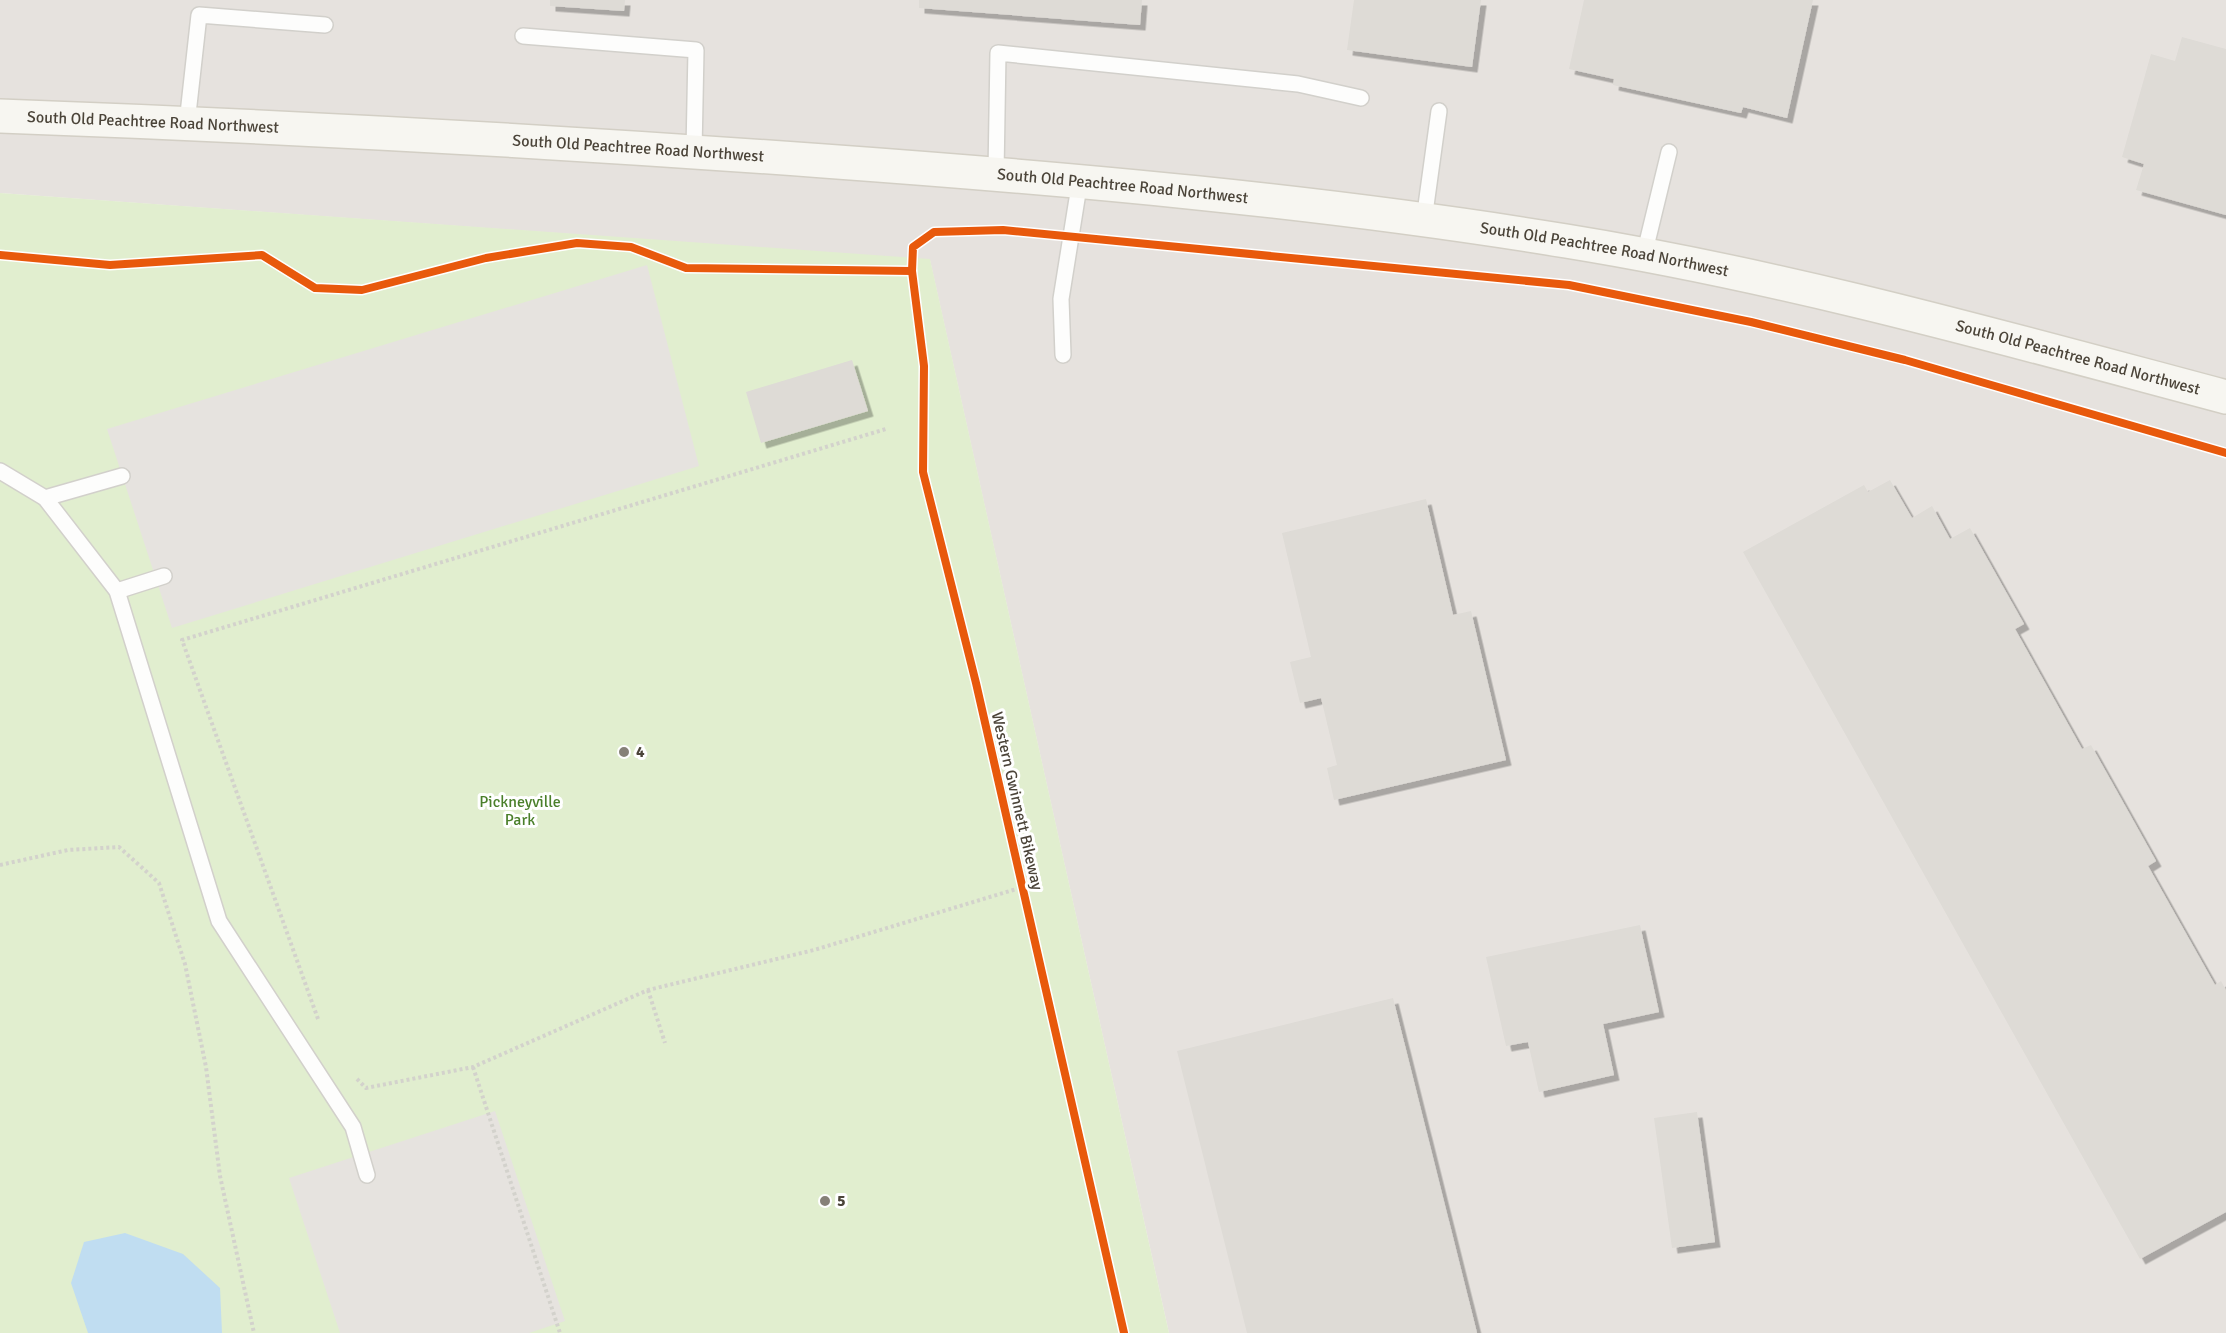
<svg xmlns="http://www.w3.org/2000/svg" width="2226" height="1333" font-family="Signika,sans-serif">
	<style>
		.industrial { fill: #e6e2de }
		.green { fill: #e1eecf }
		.parking { fill: #e6e3df }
		.water { fill: #c0ddf1 }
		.building { fill: #dedbd6; filter: url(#shadow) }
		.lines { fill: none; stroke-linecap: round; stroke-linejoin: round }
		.lane-casing { stroke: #d2d0cb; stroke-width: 18 }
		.secondary-casing { stroke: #d3cfc5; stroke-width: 36 }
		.path { stroke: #d3d2cc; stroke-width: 4; stroke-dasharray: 3 3; stroke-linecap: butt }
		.lane { stroke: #fdfdfc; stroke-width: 15 }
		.secondary { stroke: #f7f6f1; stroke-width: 33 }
		.cycleway-casing { stroke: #fff; stroke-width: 11 }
		.cycleway { stroke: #e8590c; stroke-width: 8 }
		.poi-dot { fill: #868178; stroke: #fff; stroke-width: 2 }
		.labels { text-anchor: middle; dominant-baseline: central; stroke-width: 6; stroke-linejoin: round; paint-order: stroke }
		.street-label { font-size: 16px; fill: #4b4439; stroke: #fff }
		.poi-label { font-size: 16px; font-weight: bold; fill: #4b4439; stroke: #fff; text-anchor: start }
		.park-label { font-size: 16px; fill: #4a7f2a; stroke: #fff }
	</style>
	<defs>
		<filter id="shadow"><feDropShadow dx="5.5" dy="5.5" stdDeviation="0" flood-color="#0004"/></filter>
	</defs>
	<rect width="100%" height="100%" fill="#f4f2ee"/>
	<!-- industrial -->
	<path class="industrial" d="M 0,0 L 2226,0 L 2226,1333 L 1169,1333 L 930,260 L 0,193 Z"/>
	<!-- green -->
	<path class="green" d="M 0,193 L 930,259 L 1169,1333 L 0,1333 Z"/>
	<!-- parking -->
	<g class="parking">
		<path d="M 647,265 L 699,466 L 172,628 L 107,429 Z"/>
		<path d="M 495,1111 L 565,1321 L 529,1333 L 340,1333 L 289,1178 Z"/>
	</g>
	<!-- water -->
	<path class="water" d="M 125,1233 L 183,1254 L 220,1288 L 222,1333 L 88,1333 L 71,1283 L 84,1242 Z"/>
	<!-- building -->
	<g class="building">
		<path d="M 550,0 L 625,0 L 624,11 L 550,6 Z"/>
		<path d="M 919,0 L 1142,0 L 1140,25 L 919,8 Z"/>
		<path d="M 1354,0 L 1481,0 L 1472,67 L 1347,50 Z"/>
		<path d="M 1584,0 L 1813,0 L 1787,118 L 1743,107 L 1741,113 L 1613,85 L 1614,79 L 1569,69 Z"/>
		<path d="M 2182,37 L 2226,49 L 2226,215 L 2136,190 L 2144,164 L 2122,157 L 2151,54 L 2175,61 Z"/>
		<path d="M 852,360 L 868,411 L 761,443 L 746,392 Z"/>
		<path d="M 1890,480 L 1912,518 L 1932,506 L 1950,539 L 1970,528 L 2024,624 L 2015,629 L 2082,749 L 2091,745 L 2156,861 L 2148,866 L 2215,985 L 2221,981 L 2226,990 L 2226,1212 L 2140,1259 L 1743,552 L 1864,485 L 1868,492 Z"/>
		<path d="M 1426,499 L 1453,615 L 1471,611 L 1506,760 L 1334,800 L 1327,768 L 1337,765 L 1321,698 L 1300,703 L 1290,662 L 1311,657 L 1282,533 Z"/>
		<path d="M 1640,925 L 1659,1012 L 1603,1024 L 1614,1075 L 1539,1092 L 1528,1042 L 1506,1046 L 1486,957 Z"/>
		<path d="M 1393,998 L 1477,1333 L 1247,1333 L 1177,1051 Z"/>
		<path d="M 1697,1112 L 1715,1242 L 1672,1248 L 1654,1118 Z"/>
	</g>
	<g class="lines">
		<defs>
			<g id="lane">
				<path d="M 523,36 L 696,50 L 694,151"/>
				<path d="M 187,123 L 199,15 L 325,25"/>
				<path d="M 996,173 L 998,53 L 1298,84 L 1361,98"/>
				<path d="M 1424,220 L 1439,111"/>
				<path d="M 1644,255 L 1669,152"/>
				<path d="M 1063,355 L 1061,299 L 1080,180"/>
				<path d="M 0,471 L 45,498 L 117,591 L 219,921 L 353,1127 L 367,1175"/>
				<path d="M 45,498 L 122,476"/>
				<path d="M 117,591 L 164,576"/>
			</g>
			<g id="secondary">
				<path id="s1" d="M 0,116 C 275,126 550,141 824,161 C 1073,179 1320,201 1566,241 C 1789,277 2008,339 2226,397"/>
			</g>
		</defs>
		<!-- lane casing -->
		<use href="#lane" class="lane-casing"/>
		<!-- secondary casing -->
		<use href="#secondary" class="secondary-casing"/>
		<!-- path -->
		<g class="path">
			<path d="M 912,271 L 924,366 L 923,472 L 976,683 L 1124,1333"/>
			<path d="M 0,865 L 68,850 L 119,847 L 159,883 L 185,964 L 206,1067 L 220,1176 L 254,1333"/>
			<path d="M 648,990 L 665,1043"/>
			<path d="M 318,1019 L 182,640 L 886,429"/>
			<path d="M 473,1067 L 560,1333"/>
			<path d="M 357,1079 L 366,1088 L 473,1067 L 648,990 L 814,950 L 1023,887"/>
		</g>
		<!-- lane -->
		<use href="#lane" class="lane"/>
		<!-- secondary -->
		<use href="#secondary" class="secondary"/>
		<defs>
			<g id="cycleway">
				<path d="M 0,255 L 110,265 L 262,255 L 315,288 L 362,290 L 486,258 L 577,243 L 631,247 L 686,268 L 912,271"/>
				<path d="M 1124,1333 L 976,683 L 923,472 L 924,366 L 912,271 L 913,247 L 934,232 L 1003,230 L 1569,285 L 1751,322 L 1905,360 L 2226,453"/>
			</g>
		</defs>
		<!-- cycleway casing -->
		<use href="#cycleway" class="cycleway-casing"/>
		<!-- cycleway -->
		<use href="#cycleway" class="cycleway"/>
	</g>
	<!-- markers -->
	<g class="poi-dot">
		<circle cx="624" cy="752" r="6"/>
		<circle cx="825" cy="1201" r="6"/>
	</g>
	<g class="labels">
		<!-- street labels -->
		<g class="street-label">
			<text stroke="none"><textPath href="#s1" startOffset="153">South Old Peachtree Road Northwest</textPath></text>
			<text stroke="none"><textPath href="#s1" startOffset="639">South Old Peachtree Road Northwest</textPath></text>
			<text stroke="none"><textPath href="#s1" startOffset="1125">South Old Peachtree Road Northwest</textPath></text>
			<text stroke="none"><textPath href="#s1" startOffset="1611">South Old Peachtree Road Northwest</textPath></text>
			<text stroke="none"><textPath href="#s1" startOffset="2097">South Old Peachtree Road Northwest</textPath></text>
			<text transform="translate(1017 801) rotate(77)">Western Gwinnett Bikeway</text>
		</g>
		<!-- poi labels -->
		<g class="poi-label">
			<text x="636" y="752">4</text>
			<text x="837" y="1201">5</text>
		</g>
		<!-- park labels -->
		<g class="park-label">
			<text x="520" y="802">Pickneyville<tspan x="520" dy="18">Park</tspan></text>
		</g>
	</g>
</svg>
